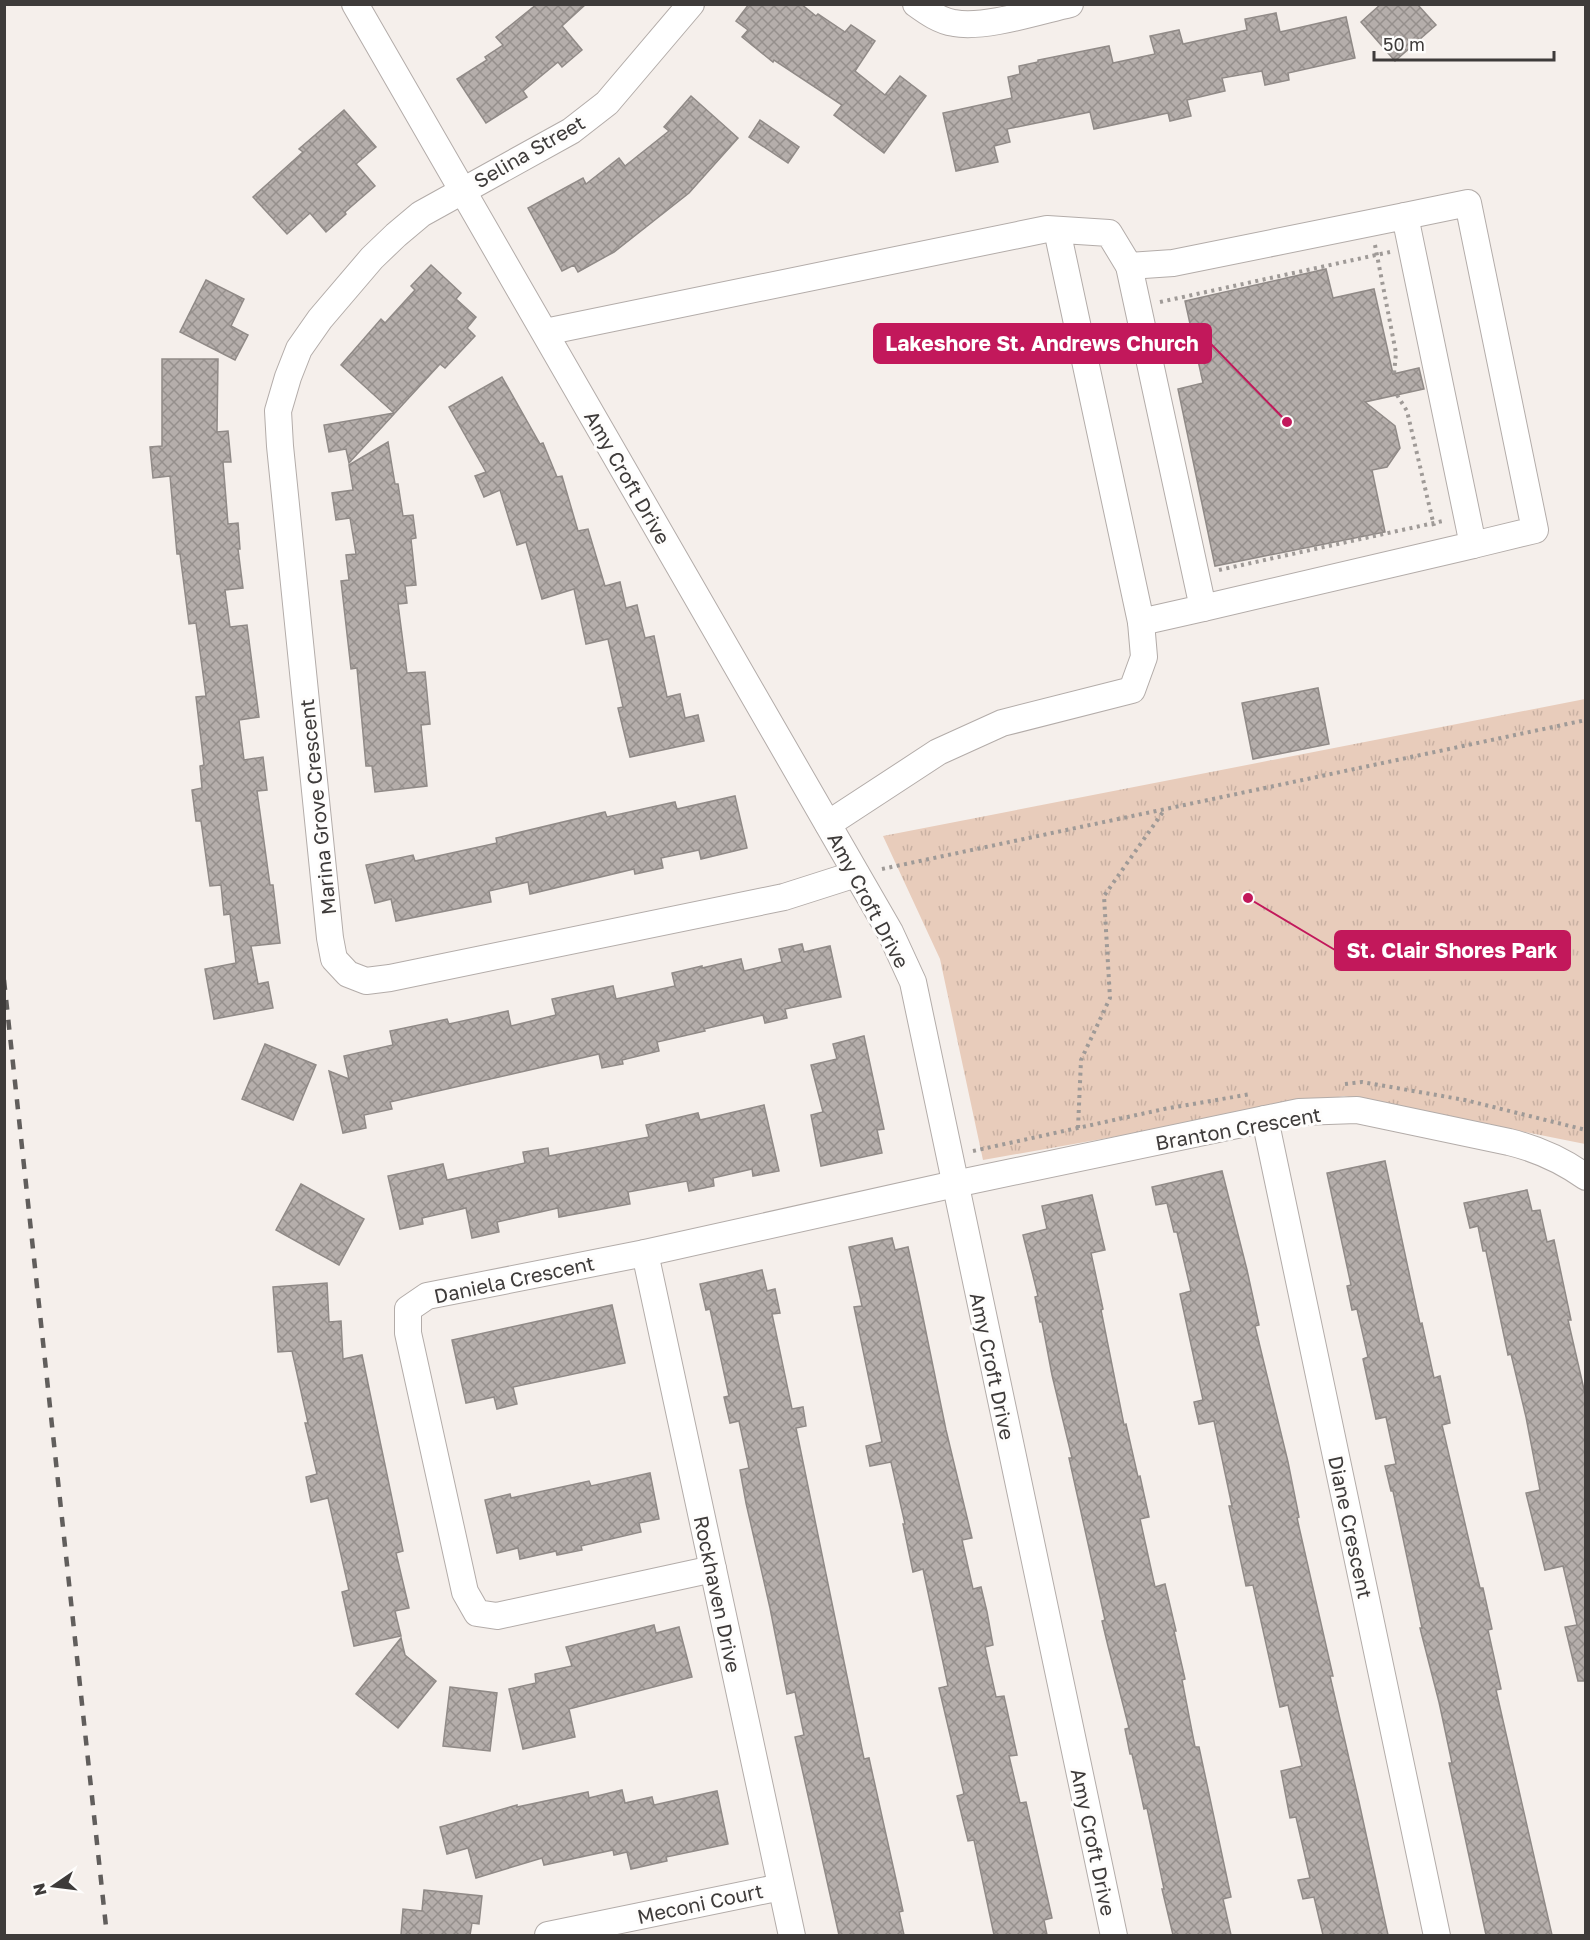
<svg xmlns="http://www.w3.org/2000/svg" width="1590" height="1940" font-family="'Golos Text',sans-serif">
	<style>
		.park { fill: url(#park-tufts) }
		.building { fill: url(#building-cross-hatch); stroke: #908a87; stroke-width: 1.5 }
		.lines { fill: none; stroke-linecap: round; stroke-linejoin: round }
		.minor-casing { stroke: #b3aca9; stroke-width: 28 }
		.path { stroke: #9f9a97; stroke-width: 4; stroke-dasharray: 3 4.5; stroke-linecap: butt }
		.minor { stroke: #fff; stroke-width: 26 }
		.rail { stroke: #615e5c; stroke-width: 4.5; stroke-dasharray: 10 10; stroke-linecap: butt }
		.labels { text-anchor: middle; dominant-baseline: central; stroke-width: 6; stroke-linejoin: round; paint-order: stroke }
		.street-label { font-size: 20px; fill: #3e3b3a; stroke: #fefdfc }
		.leader { fill: none; stroke: #c2185b; stroke-width: 2 }
		.callout-dot { fill: #c2185b; stroke: #fefdfc; stroke-width: 2 }
		.callout { fill: #c2185b; stroke: #c2185b; stroke-width: 2 }
		.callout-label { font-size: 21px; text-anchor: middle; font-weight: bold; fill: #fff }
	</style>
	<defs>
		<pattern id="park-tufts" width="24" height="20" patternUnits="userSpaceOnUse" patternTransform="scale(1.5)"><rect width="24" height="20" fill="#e8ccbb"/><path d="M3 7l-1-3M5 7V3M7 7l1-3M15 17l-1-3M17 17v-4M19 17l1-3" fill="none" stroke="#c8b0a2"/></pattern>
		<pattern id="building-cross-hatch" width="8" height="8" patternUnits="userSpaceOnUse" patternTransform="scale(1.5)"><rect width="8" height="8" fill="#b5aeab"/><path d="M0 0l8 8M0 8l8-8" fill="none" stroke="#958f8c"/></pattern>
	</defs>
	<rect width="100%" height="100%" fill="#f5efeb"/>
	<!-- park -->
	<path class="park" d="M 1585,699 L 1585,1144 L 1344,1096 L 983,1160 L 940,959 L 883,836 Z"/>
	<!-- building -->
	<g class="building">
		<path d="M 537,4 L 586,4 L 562,26 L 582,50 L 562,67 L 558,62 L 523,91 L 527,97 L 486,123 L 457,79 L 487,60 L 485,57 L 503,45 L 496,37 Z"/>
		<path d="M 749,4 L 801,4 L 816,16 L 818,14 L 845,32 L 851,25 L 875,41 L 855,71 L 885,95 L 900,76 L 926,96 L 884,153 L 834,115 L 842,105 L 774,60 L 773,62 L 742,37 L 748,30 L 736,21 Z"/>
		<path d="M 1381,4 L 1417,4 L 1436,25 L 1395,61 L 1361,22 Z"/>
		<path d="M 1276,13 L 1280,32 L 1346,17 L 1355,58 L 1288,73 L 1289,80 L 1265,85 L 1262,71 L 1222,78 L 1225,91 L 1187,100 L 1191,116 L 1170,121 L 1168,113 L 1094,129 L 1090,112 L 1007,129 L 1010,142 L 994,146 L 998,162 L 956,171 L 943,113 L 1012,98 L 1008,77 L 1020,74 L 1019,66 L 1038,62 L 1038,60 L 1109,46 L 1113,63 L 1155,54 L 1150,36 L 1179,30 L 1183,44 L 1247,30 L 1245,19 Z"/>
		<path d="M 691,96 L 738,138 L 689,193 L 614,252 L 578,272 L 574,265 L 562,271 L 528,208 L 583,178 L 586,184 L 619,158 L 625,166 L 669,131 L 664,127 Z"/>
		<path d="M 344,110 L 376,147 L 356,164 L 375,186 L 345,212 L 346,214 L 326,232 L 310,213 L 287,234 L 253,197 L 303,152 L 299,149 Z"/>
		<path d="M 760,120 L 799,147 L 788,163 L 749,137 Z"/>
		<path d="M 431,265 L 461,293 L 456,299 L 476,317 L 467,328 L 475,336 L 445,368 L 440,364 L 349,463 L 346,449 L 329,452 L 324,425 L 394,413 L 341,365 L 381,319 L 385,323 L 415,290 L 411,286 Z"/>
		<path d="M 1326,269 L 1333,298 L 1374,289 L 1393,374 L 1419,368 L 1424,389 L 1365,402 L 1395,426 L 1400,448 L 1387,467 L 1372,470 L 1385,532 L 1215,566 L 1178,389 L 1203,383 L 1185,301 Z"/>
		<path d="M 206,280 L 244,299 L 231,326 L 248,335 L 235,360 L 180,332 Z"/>
		<path d="M 162,359 L 218,359 L 217,432 L 228,431 L 231,462 L 223,462 L 228,524 L 238,523 L 240,549 L 238,549 L 243,588 L 225,590 L 230,627 L 247,625 L 259,717 L 239,720 L 244,760 L 263,757 L 267,790 L 257,791 L 270,885 L 273,885 L 280,943 L 251,946 L 258,984 L 268,982 L 273,1008 L 214,1019 L 205,969 L 236,963 L 230,914 L 224,915 L 221,885 L 210,886 L 201,821 L 196,821 L 192,790 L 202,788 L 200,766 L 204,765 L 196,697 L 206,696 L 196,623 L 189,624 L 180,554 L 177,554 L 170,476 L 153,478 L 150,447 L 162,446 Z"/>
		<path d="M 502,377 L 540,444 L 543,443 L 557,477 L 562,476 L 578,531 L 588,529 L 605,586 L 620,582 L 626,608 L 637,605 L 645,638 L 654,636 L 667,697 L 680,694 L 685,718 L 698,715 L 704,741 L 630,757 L 618,708 L 623,707 L 608,639 L 586,644 L 574,589 L 542,599 L 526,542 L 517,545 L 500,490 L 484,497 L 475,476 L 486,472 L 449,407 Z"/>
		<path d="M 388,442 L 395,484 L 398,484 L 403,516 L 413,515 L 416,538 L 411,539 L 416,585 L 405,586 L 407,603 L 398,604 L 407,673 L 425,672 L 430,724 L 421,725 L 427,786 L 375,792 L 372,766 L 366,766 L 357,668 L 351,669 L 341,581 L 349,580 L 346,555 L 356,554 L 350,518 L 336,520 L 332,493 L 353,490 L 349,465 Z"/>
		<path d="M 1318,688 L 1329,744 L 1253,759 L 1242,703 Z"/>
		<path d="M 735,796 L 747,848 L 701,859 L 699,850 L 661,858 L 663,868 L 635,874 L 634,869 L 530,894 L 528,882 L 489,891 L 491,902 L 396,921 L 391,899 L 375,903 L 366,865 L 413,855 L 415,861 L 497,843 L 496,838 L 605,812 L 607,817 L 675,802 L 677,809 Z"/>
		<path d="M 802,944 L 804,952 L 830,946 L 841,997 L 785,1009 L 787,1018 L 765,1023 L 763,1015 L 704,1029 L 705,1031 L 657,1042 L 659,1051 L 622,1060 L 623,1064 L 602,1068 L 599,1054 L 390,1102 L 392,1109 L 364,1115 L 366,1128 L 343,1133 L 329,1071 L 349,1079 L 344,1056 L 393,1045 L 390,1031 L 447,1019 L 449,1024 L 508,1011 L 511,1026 L 556,1015 L 552,999 L 613,986 L 616,999 L 675,986 L 672,973 L 702,966 L 702,968 L 741,959 L 744,971 L 782,962 L 779,949 Z"/>
		<path d="M 864,1036 L 884,1129 L 877,1130 L 882,1153 L 821,1166 L 811,1115 L 823,1112 L 811,1065 L 837,1059 L 833,1044 Z"/>
		<path d="M 265,1044 L 316,1065 L 293,1120 L 242,1099 Z"/>
		<path d="M 764,1105 L 779,1171 L 753,1176 L 752,1169 L 713,1178 L 714,1186 L 689,1191 L 687,1181 L 628,1192 L 630,1204 L 559,1217 L 558,1208 L 497,1222 L 499,1232 L 472,1238 L 466,1208 L 422,1218 L 423,1224 L 400,1229 L 388,1176 L 443,1164 L 447,1180 L 525,1163 L 523,1152 L 548,1148 L 549,1156 L 592,1148 L 649,1137 L 646,1125 L 698,1113 L 700,1120 Z"/>
		<path d="M 1385,1161 L 1420,1324 L 1422,1323 L 1434,1378 L 1440,1376 L 1450,1423 L 1442,1425 L 1480,1588 L 1483,1588 L 1492,1629 L 1488,1630 L 1501,1689 L 1496,1690 L 1552,1935 L 1486,1935 L 1449,1763 L 1452,1763 L 1439,1702 L 1420,1628 L 1422,1628 L 1393,1491 L 1391,1491 L 1385,1466 L 1396,1464 L 1386,1417 L 1376,1419 L 1363,1359 L 1368,1357 L 1357,1309 L 1352,1310 L 1347,1286 L 1351,1285 L 1327,1173 Z"/>
		<path d="M 1222,1171 L 1247,1270 L 1259,1325 L 1255,1326 L 1288,1462 L 1299,1517 L 1297,1518 L 1333,1676 L 1330,1676 L 1359,1802 L 1388,1935 L 1323,1935 L 1314,1897 L 1303,1899 L 1298,1880 L 1310,1878 L 1296,1817 L 1290,1818 L 1281,1771 L 1302,1766 L 1288,1705 L 1280,1707 L 1253,1585 L 1246,1586 L 1229,1506 L 1232,1506 L 1214,1421 L 1199,1424 L 1194,1402 L 1203,1400 L 1180,1294 L 1191,1291 L 1177,1232 L 1174,1232 L 1167,1203 L 1156,1205 L 1152,1187 Z"/>
		<path d="M 301,1184 L 364,1219 L 339,1265 L 276,1230 Z"/>
		<path d="M 1527,1190 L 1532,1211 L 1540,1210 L 1547,1242 L 1554,1240 L 1571,1320 L 1568,1320 L 1586,1398 L 1586,1681 L 1578,1681 L 1565,1627 L 1577,1625 L 1563,1566 L 1545,1570 L 1526,1493 L 1540,1490 L 1526,1417 L 1511,1354 L 1508,1355 L 1486,1251 L 1483,1251 L 1478,1226 L 1470,1228 L 1464,1203 Z"/>
		<path d="M 1092,1195 L 1105,1250 L 1091,1253 L 1103,1309 L 1101,1310 L 1124,1425 L 1126,1424 L 1138,1477 L 1140,1476 L 1149,1517 L 1140,1519 L 1155,1587 L 1165,1584 L 1176,1631 L 1174,1631 L 1185,1679 L 1182,1680 L 1195,1747 L 1199,1747 L 1231,1897 L 1223,1899 L 1231,1935 L 1173,1935 L 1162,1889 L 1164,1889 L 1147,1808 L 1144,1809 L 1132,1754 L 1130,1754 L 1125,1729 L 1129,1728 L 1108,1646 L 1102,1621 L 1105,1620 L 1069,1458 L 1072,1458 L 1052,1375 L 1042,1322 L 1040,1322 L 1035,1297 L 1038,1296 L 1023,1235 L 1047,1229 L 1042,1206 Z"/>
		<path d="M 892,1238 L 895,1250 L 908,1247 L 918,1293 L 946,1430 L 972,1538 L 962,1540 L 973,1589 L 981,1587 L 987,1612 L 993,1645 L 985,1647 L 996,1697 L 1004,1696 L 1017,1755 L 1009,1756 L 1020,1803 L 1026,1802 L 1052,1918 L 1044,1920 L 1047,1935 L 994,1935 L 974,1840 L 968,1841 L 957,1796 L 964,1794 L 939,1688 L 948,1686 L 923,1569 L 913,1572 L 903,1524 L 905,1524 L 891,1462 L 870,1466 L 866,1446 L 882,1442 L 854,1307 L 862,1306 L 849,1247 Z"/>
		<path d="M 762,1270 L 767,1291 L 775,1289 L 780,1313 L 772,1314 L 792,1409 L 803,1407 L 806,1426 L 796,1428 L 864,1759 L 869,1758 L 903,1911 L 899,1912 L 904,1935 L 839,1935 L 795,1737 L 804,1735 L 795,1692 L 787,1694 L 770,1608 L 746,1503 L 740,1470 L 749,1468 L 739,1421 L 730,1423 L 724,1397 L 729,1396 L 710,1309 L 706,1310 L 700,1284 Z"/>
		<path d="M 327,1283 L 329,1322 L 341,1321 L 343,1359 L 362,1355 L 403,1551 L 396,1553 L 409,1608 L 395,1611 L 401,1636 L 354,1646 L 342,1592 L 349,1590 L 328,1498 L 311,1502 L 306,1477 L 317,1474 L 305,1423 L 308,1423 L 292,1351 L 278,1352 L 273,1287 Z"/>
		<path d="M 612,1305 L 625,1363 L 513,1387 L 517,1404 L 497,1409 L 494,1397 L 466,1403 L 452,1340 Z"/>
		<path d="M 650,1473 L 659,1519 L 639,1523 L 641,1532 L 581,1546 L 582,1550 L 557,1555 L 556,1551 L 520,1559 L 518,1548 L 497,1553 L 485,1500 L 510,1494 L 511,1498 L 589,1481 L 591,1486 Z"/>
		<path d="M 654,1625 L 656,1633 L 679,1627 L 692,1677 L 569,1709 L 575,1737 L 523,1749 L 509,1689 L 536,1683 L 535,1674 L 572,1666 L 566,1647 Z"/>
		<path d="M 401,1638 L 405,1655 L 436,1681 L 398,1728 L 356,1694 Z"/>
		<path d="M 450,1687 L 497,1693 L 490,1751 L 443,1746 Z"/>
		<path d="M 622,1790 L 625,1803 L 652,1797 L 654,1805 L 717,1791 L 728,1844 L 666,1857 L 667,1861 L 631,1869 L 627,1852 L 614,1855 L 613,1850 L 544,1865 L 542,1858 L 476,1878 L 468,1848 L 447,1854 L 440,1827 L 517,1805 L 517,1807 L 588,1792 L 589,1798 Z"/>
		<path d="M 424,1890 L 482,1896 L 479,1924 L 472,1923 L 470,1935 L 401,1935 L 403,1909 L 422,1911 Z"/>
	</g>
	<g class="lines">
		<defs>
			<g id="minor">
				<path d="M 355,4 L 890,932 L 913,982 L 1114,1936"/>
				<path d="M 691,4 L 607,103 L 571,131 L 421,214 L 396,235 L 372,258 L 320,319 L 299,349 L 288,377 L 278,411 L 280,446 L 330,938 L 334,959 L 348,974 L 366,981 L 390,978 L 784,897 L 856,874"/>
				<path d="M 916,4 C 927,12 940,21 954,23 C 984,29 1039,11 1070,4"/>
				<path d="M 1405,216 L 1468,203 L 1535,530 L 1473,545"/>
				<path d="M 1129,266 L 1173,263 L 1405,216 L 1473,545 L 1203,608"/>
				<path d="M 545,332 L 1047,229 L 1109,233 L 1129,266 L 1203,608 L 1141,622 L 1057,230"/>
				<path d="M 828,824 L 938,752 L 1002,723 L 1132,690 L 1144,657 L 1141,622"/>
				<path d="M 1265,1119 L 1437,1936"/>
				<path d="M 645,1253 L 792,1936"/>
				<path d="M 713,1569 L 497,1616 L 477,1613 L 465,1592 L 408,1333 L 408,1309 L 427,1296 L 645,1253 L 955,1184 L 1299,1112 L 1357,1110 L 1509,1142 C 1538,1149 1562,1160 1586,1177"/>
				<path d="M 548,1935 L 781,1887"/>
			</g>
		</defs>
		<!-- minor casing -->
		<use href="#minor" class="minor-casing"/>
		<!-- path -->
		<g class="path">
			<path d="M 1375,245 L 1396,353 L 1394,374"/>
			<path d="M 1160,302 L 1390,252"/>
			<path d="M 1397,395 L 1407,411 L 1434,526"/>
			<path d="M 1219,570 L 1443,521"/>
			<path d="M 882,869 L 1586,720"/>
			<path d="M 1345,1084 L 1362,1082 L 1465,1100 L 1586,1130"/>
			<path d="M 1078,1128 L 1081,1060 L 1110,998 L 1104,896 L 1165,809"/>
			<path d="M 973,1151 L 1164,1109 L 1251,1094"/>
		</g>
		<!-- minor -->
		<use href="#minor" class="minor"/>
		<!-- rail -->
		<path class="rail" d="M 4,980 L 107,1936"/>
	</g>
	<g class="labels">
		<!-- street labels -->
		<g class="street-label">
			<text transform="translate(529 151) rotate(-30)">Selina Street</text>
			<text transform="translate(628 477) rotate(60)">Amy Croft Drive</text>
			<text transform="translate(317 807) rotate(-96)">Marina Grove Crescent</text>
			<text transform="translate(869 900) rotate(62)">Amy Croft Drive</text>
			<text transform="translate(1238 1128) rotate(-10)">Branton Crescent</text>
			<text transform="translate(514 1279) rotate(-12)">Daniela Crescent</text>
			<text transform="translate(993 1366) rotate(78)">Amy Croft Drive</text>
			<text transform="translate(1351 1527) rotate(78)">Diane Crescent</text>
			<text transform="translate(718 1594) rotate(78)">Rockhaven Drive</text>
			<text transform="translate(1094 1842) rotate(78)">Amy Croft Drive</text>
			<text transform="translate(700 1903) rotate(-12)">Meconi Court</text>
		</g>
	</g>
	<!-- callouts -->
	<path class="leader" d="M1287 422L1211 344M1248 898L1335 950"/>
	<g class="callout-dot">
		<circle cx="1287" cy="422" r="6"/>
		<circle cx="1248" cy="898" r="6"/>
	</g>
	<g class="callout">
		<rect x="874" y="324" width="337" height="39" rx="6"/>
		<rect x="1335" y="931" width="235" height="39" rx="6"/>
	</g>
	<g class="callout-label">
		<text x="1042" y="351">Lakeshore St. Andrews Church</text>
		<text x="1452" y="958">St. Clair Shores Park</text>
	</g>
	<!-- border -->
	<rect width="1590" height="1940" fill="none" stroke="#3e3b3a" stroke-width="12"/>
	<!-- north arrow -->
	<g transform="translate(54 1886) rotate(256)" stroke="#fefdfc" stroke-width="4.5" paint-order="stroke">
	<path d="M0-4.5L10 22L0 15L-10 22Z" fill="#3e3b3a"/>
	<text y="-9" font-size="16" font-weight="bold" text-anchor="middle" fill="#3e3b3a">N</text>
	</g>
	<!-- scale -->
	<path d="M1374 51v9h180v-9" fill="none" stroke="#3e3b3a" stroke-width="3"/>
	<text x="1383" y="51" font-size="18" fill="#3e3b3a" stroke="#fefdfc" stroke-width="4.5" paint-order="stroke">50 m</text>
</svg>
